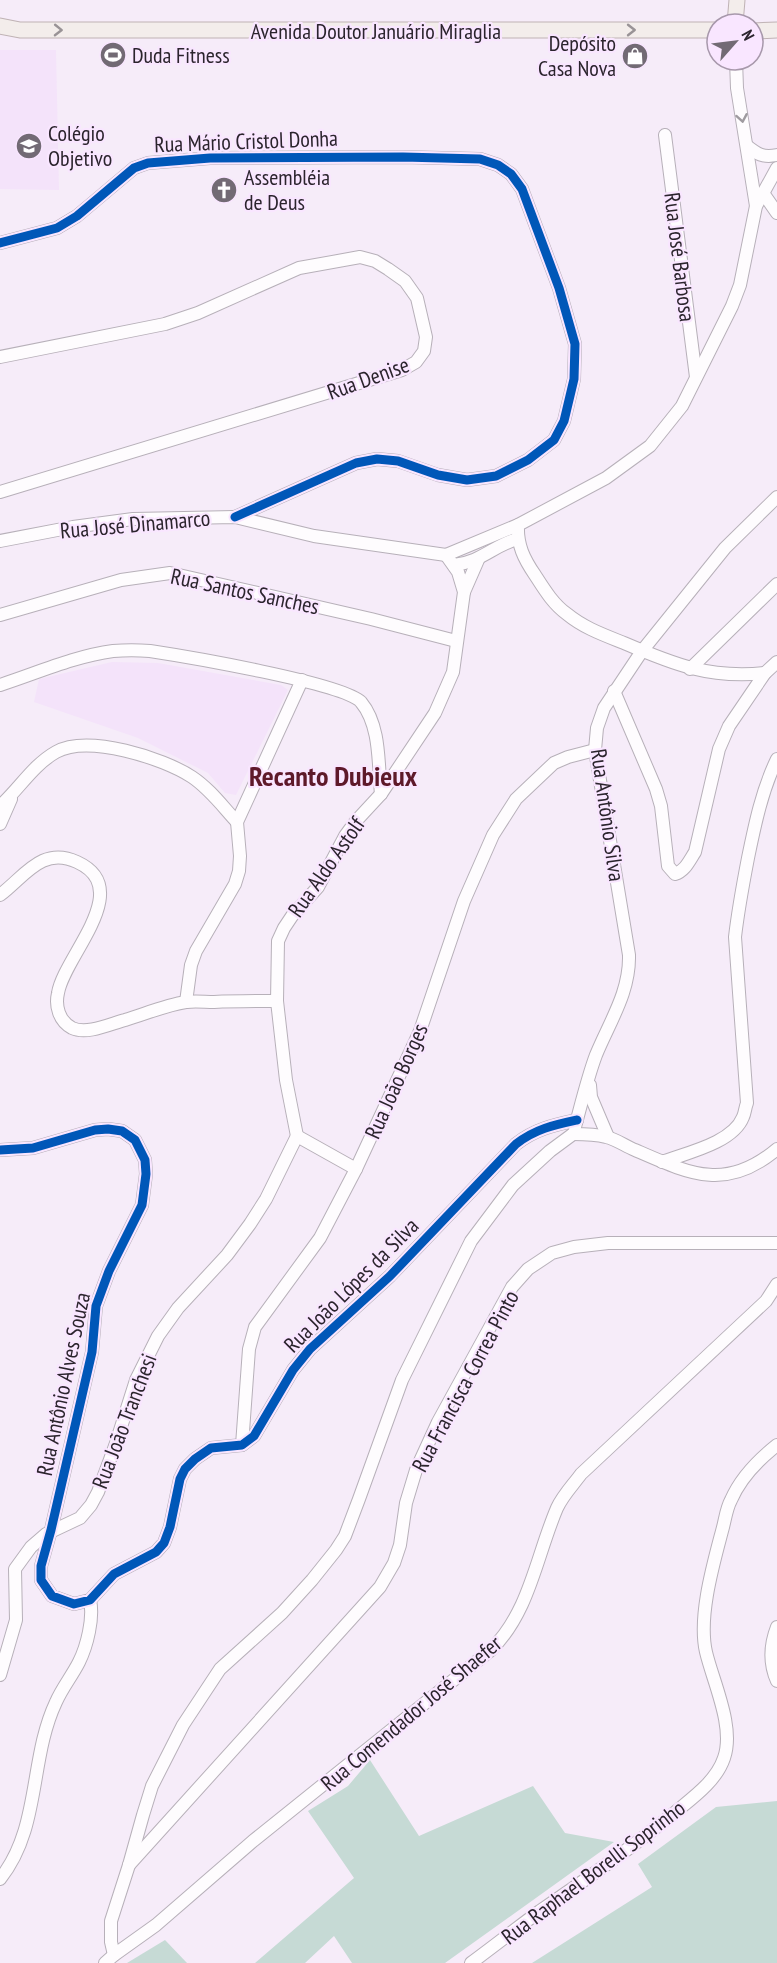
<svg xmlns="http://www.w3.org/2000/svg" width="777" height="1963" font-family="'PT Sans Narrow',sans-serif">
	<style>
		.built { fill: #f4e3fa }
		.forest { fill: #c6dad5 }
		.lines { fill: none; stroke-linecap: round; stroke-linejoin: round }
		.minor-casing { stroke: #b7b0b9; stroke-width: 14 }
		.major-casing { stroke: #bfb2b4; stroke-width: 17 }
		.minor { stroke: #fefcfe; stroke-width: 12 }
		.major { stroke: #f3edeb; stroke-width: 15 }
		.cycleway-casing { stroke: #f9e6ff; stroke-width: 13 }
		.cycleway { stroke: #0057b8; stroke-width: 9 }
		.oneway { stroke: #999396 }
		.oneway2 { stroke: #9f9ba0 }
		.labels { text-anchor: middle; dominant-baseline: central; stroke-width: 4.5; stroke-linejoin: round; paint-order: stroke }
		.street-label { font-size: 22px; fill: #2b242d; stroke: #f9e6ff }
		.poi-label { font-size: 22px; fill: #2b242d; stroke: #f9e6ff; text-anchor: start }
		.district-label { font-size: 28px; font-weight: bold; fill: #5e192a; stroke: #f9e6ff }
	</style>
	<rect width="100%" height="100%" fill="#f6ecf9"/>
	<!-- built -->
	<g class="built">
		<path d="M 0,50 L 56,50 L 59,190 L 0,189 Z"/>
		<path d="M 112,662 L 158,663 L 281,685 L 288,690 L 236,795 L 225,793 L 208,773 L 138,738 L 34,702 L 39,679 Z"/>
	</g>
	<!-- forest -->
	<g class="forest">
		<path d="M 370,1760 L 419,1836 L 533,1786 L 565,1833 L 614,1842 L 445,1963 L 352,1963 L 334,1936 L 305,1963 L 255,1963 L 354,1878 L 308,1811 L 348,1786 Z"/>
		<path d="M 777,1801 L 777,1963 L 532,1963 L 652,1887 L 638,1864 L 716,1807 Z"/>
		<path d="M 165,1940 L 187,1963 L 127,1963 Z"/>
	</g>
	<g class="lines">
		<defs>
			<g id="minor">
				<path d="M 736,60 L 737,88 L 756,206"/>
				<path d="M 665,135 L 696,377"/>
				<path d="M 747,146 C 757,154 763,158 777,155"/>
				<path d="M 763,193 L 777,213"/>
				<path d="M 0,243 L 57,228 L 77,216 L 134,168 L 148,163 L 210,158 L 403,157 L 480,159 L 498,165 L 511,174 L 522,189 L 559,288 L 575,344 L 574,379 L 564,421 L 554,440 L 528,460 L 496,476 L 467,480 L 438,475 L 398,461 L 377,459 L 356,463 L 235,517"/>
				<path d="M 0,357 L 165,324 L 198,313 L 299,268 L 360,257 L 375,261 L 388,269 L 405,281 L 417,298 L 426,337 L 424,351 L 416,362 L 402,370 L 0,492"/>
				<path d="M 518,525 C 517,545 524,559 535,575 C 544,589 553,604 567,614 C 584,628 604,635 624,643 C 673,664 710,679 765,673"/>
				<path d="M 0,541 L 73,527 L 133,519 L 235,517 L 314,536 L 446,555"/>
				<path d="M 446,555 L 518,525 L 606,478 L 650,446 L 682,406 L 732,306 L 740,285 L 756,206 L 777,168"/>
				<path d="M 454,565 C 481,562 493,546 517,539"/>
				<path d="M 464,592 L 478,560"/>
				<path d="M 0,615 L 121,580 L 170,573 L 371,619 L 456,641"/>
				<path d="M 690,669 L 777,584"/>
				<path d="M 0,685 C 37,673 75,656 113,651 C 124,650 139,650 150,651 C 183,656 343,683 361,702 C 381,726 378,765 381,794"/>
				<path d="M 614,691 L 656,789 L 661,806 L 668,866 L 675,874 C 685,871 689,861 695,852 L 719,749 L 729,726 L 765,673 L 777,662"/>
				<path d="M 0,806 C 19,789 33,765 56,752 C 88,734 163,758 192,777 C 210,789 223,807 237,822"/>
				<path d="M 0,824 L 11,799"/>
				<path d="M 0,895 C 25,876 42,846 77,862 C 136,889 64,956 58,993 C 55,1006 59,1021 72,1028 C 87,1035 110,1024 125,1020 C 145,1014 166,1005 186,1002 C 195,1001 205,1002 214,1002 C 235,1001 256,1001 277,1001"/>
				<path d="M 186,1002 L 191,965 L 196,951 L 235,884 L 239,871 L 240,856 L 237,822 L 302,680"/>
				<path d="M 590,1085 L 591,1097 L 608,1137"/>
				<path d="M 575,1127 C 581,1105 588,1076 596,1055 C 610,1021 630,992 629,955 L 595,750 L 597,728 L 604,708 L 642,651 L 725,548 L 777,497"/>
				<path d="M 573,1134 C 584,1134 595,1134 606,1137 C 616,1139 625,1146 635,1150 C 690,1174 726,1192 777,1149"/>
				<path d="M 297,1136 L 286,1080 L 277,1001 L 278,941 L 284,928 L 292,916 L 318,887 L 345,836 L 356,821 L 381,794 L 435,713 L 453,672 L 464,592 L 458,572 L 446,555"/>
				<path d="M 297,1136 L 356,1169"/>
				<path d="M 0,1150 L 33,1148 L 95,1130 L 108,1129 L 122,1131 L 135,1140 L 145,1160 L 146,1174 L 142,1205 L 109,1271 L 96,1306 L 92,1352 L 51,1530 L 41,1566 L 41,1580 L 52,1596 L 74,1604 L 90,1600 L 114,1574 L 156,1552 L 164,1543 L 170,1527 L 180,1479 L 185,1469 L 195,1459 L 211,1448 L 242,1445 L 254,1436 L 293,1370 L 310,1349 L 390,1276 L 516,1144 C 535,1129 554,1125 577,1120"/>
				<path d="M 662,1162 C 686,1153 733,1143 743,1117 C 745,1113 745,1108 747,1103 L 735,937 C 738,911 743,884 748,858 C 755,824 762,790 777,759"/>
				<path d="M 242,1445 L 249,1349 L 255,1327 L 320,1238 L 356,1169 L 420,1031 L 464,901 L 493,835 L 516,799 L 554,763 L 568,757 L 595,750"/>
				<path d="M 777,1627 C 770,1645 769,1663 777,1681"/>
				<path d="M 0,1675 L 16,1620 L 15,1569 L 31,1547 L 46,1534 L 80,1518 L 91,1505 L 98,1492 L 115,1446 L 136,1380 L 158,1336 L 178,1308 L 227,1255 L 250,1224 L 266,1199 L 297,1136"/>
				<path d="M 129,1865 L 380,1587 L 394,1563 L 400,1545 L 406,1503 L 416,1470 L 438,1422 L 512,1287 L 528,1269 L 552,1253 L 574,1247 L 608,1243 L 777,1243"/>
				<path d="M 0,1879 C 41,1828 29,1759 56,1702 C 62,1688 72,1676 79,1662 C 87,1646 94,1618 90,1600"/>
				<path d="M 114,1955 L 111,1942 L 111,1921 L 129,1865 L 143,1815 L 152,1786 L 183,1725 L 220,1669 L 282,1613 L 312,1580 L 336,1550 L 345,1536 L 359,1499 L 402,1380 L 471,1241 L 513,1185 L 550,1151 L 573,1134"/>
				<path d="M 105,1963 L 114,1955 L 156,1925 L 253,1841 L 491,1650 C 530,1611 536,1557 557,1508 C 563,1495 573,1485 581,1474 L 766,1301 L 777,1284"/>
				<path d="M 471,1963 C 494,1946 517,1928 540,1911 C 585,1880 630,1849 673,1814 C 691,1799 716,1782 724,1758 C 735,1727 713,1682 706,1652 C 698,1617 713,1565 722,1531 C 725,1521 726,1509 731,1500 C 741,1477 758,1460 777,1445"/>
			</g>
			<g id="major">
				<path d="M 735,24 L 737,0"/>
				<path d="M 0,26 L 20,30 L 717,30"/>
				<path d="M 753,31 L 777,30"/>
			</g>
		</defs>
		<!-- minor casing -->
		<use href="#minor" class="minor-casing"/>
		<!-- major casing -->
		<use href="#major" class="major-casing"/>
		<!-- minor -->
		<use href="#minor" class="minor"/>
		<!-- major -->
		<use href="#major" class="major"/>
		<defs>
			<g id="cycleway">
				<path d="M 0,243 L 57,228 L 77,216 L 134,168 L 148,163 L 210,158 L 403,157 L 480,159 L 498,165 L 511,174 L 522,189 L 559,288 L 575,344 L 574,379 L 564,421 L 554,440 L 528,460 L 496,476 L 467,480 L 438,475 L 398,461 L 377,459 L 356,463 L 235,517"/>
				<path d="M 0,1150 L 33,1148 L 95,1130 L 108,1129 L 122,1131 L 135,1140 L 145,1160 L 146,1174 L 142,1205 L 109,1271 L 96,1306 L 92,1352 L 51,1530 L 41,1566 L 41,1580 L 52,1596 L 74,1604 L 90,1600 L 114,1574 L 156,1552 L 164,1543 L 170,1527 L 180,1479 L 185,1469 L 195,1459 L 211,1448 L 242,1445 L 254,1436 L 293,1370 L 310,1349 L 390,1276 L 516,1144 C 535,1129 554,1125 577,1120"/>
			</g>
		</defs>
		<!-- cycleway casing -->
		<use href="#cycleway" class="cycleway-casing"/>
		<!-- cycleway -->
		<use href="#cycleway" class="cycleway"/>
	</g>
	<!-- one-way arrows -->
	<defs><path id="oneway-chevron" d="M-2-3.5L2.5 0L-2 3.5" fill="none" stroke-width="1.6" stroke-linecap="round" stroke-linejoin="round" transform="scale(1.5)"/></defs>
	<g class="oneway">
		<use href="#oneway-chevron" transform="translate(58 30) rotate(1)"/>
		<use href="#oneway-chevron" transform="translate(631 30)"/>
	</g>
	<use class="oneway2" href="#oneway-chevron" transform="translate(742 118) rotate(80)"/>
	<!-- icons -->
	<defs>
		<symbol id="stadium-disc" viewBox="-11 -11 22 22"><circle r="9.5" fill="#726a74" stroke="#f9e6ff"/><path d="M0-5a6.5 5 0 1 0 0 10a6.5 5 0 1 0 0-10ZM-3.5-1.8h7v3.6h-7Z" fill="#fff"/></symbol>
		<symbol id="shop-disc" viewBox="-11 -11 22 22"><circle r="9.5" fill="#726a74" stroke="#f9e6ff"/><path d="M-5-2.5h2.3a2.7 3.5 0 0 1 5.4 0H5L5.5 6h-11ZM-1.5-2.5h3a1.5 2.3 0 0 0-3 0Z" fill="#fff"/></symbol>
		<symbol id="school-disc" viewBox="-11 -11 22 22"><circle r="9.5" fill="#726a74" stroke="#f9e6ff"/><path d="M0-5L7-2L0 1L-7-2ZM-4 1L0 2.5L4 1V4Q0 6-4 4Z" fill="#fff"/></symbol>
		<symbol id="church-disc" viewBox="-11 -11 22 22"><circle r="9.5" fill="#726a74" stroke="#f9e6ff"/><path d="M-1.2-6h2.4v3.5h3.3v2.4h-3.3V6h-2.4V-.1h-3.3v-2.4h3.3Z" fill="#fff"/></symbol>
	</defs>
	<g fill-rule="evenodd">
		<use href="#stadium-disc" x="98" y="40" width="30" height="30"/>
		<use href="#shop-disc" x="620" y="41" width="30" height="30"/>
		<use href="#school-disc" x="14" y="131" width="30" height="30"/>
		<use href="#church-disc" x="209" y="175" width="30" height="30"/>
	</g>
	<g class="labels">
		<!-- street labels -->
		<g class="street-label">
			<text x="376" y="31">Avenida Doutor Januário Miraglia</text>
			<text transform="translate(246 141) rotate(-2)">Rua Mário Cristol Donha</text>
			<text transform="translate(680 257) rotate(83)">Rua José Barbosa</text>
			<text transform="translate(368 378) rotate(-20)">Rua Denise</text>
			<text transform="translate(135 524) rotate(-5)">Rua José Dinamarco</text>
			<text transform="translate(245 591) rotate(12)">Rua Santos Sanches</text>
			<text transform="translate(608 815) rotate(82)">Rua Antônio Silva</text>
			<text transform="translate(326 867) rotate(-55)">Rua Aldo Astolf</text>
			<text transform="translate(396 1081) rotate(-66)">Rua João Borges</text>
			<text transform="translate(351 1285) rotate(-45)">Rua João Lópes da Silva</text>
			<text transform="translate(465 1381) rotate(-62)">Rua Francisca Correa Pinto</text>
			<text transform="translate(63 1384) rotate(-78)">Rua Antônio Alves Souza</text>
			<text transform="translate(124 1421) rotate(-69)">Rua João Tranchesi</text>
			<text transform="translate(411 1713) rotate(-40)">Rua Comendador José Shaefer</text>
			<text transform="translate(593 1872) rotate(-37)">Rua Raphael Borelli Soprinho</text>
		</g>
		<!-- poi labels -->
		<g class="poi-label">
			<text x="616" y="43" text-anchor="end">Depósito<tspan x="616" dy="25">Casa Nova</tspan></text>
			<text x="132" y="55">Duda Fitness</text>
			<text x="48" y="133">Colégio<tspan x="48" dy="25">Objetivo</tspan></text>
			<text x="244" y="177">Assembléia<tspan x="244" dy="25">de Deus</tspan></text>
		</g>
		<!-- district labels -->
		<g class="district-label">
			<text x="333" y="775">Recanto Dubieux</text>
		</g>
	</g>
	<!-- north arrow -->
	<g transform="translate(735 42) rotate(62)"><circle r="28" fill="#f9e6ff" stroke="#a798ab" stroke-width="1.5"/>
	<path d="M0-4.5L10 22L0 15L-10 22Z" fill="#726a74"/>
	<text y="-9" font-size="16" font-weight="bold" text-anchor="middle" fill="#2b242d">N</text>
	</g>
</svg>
